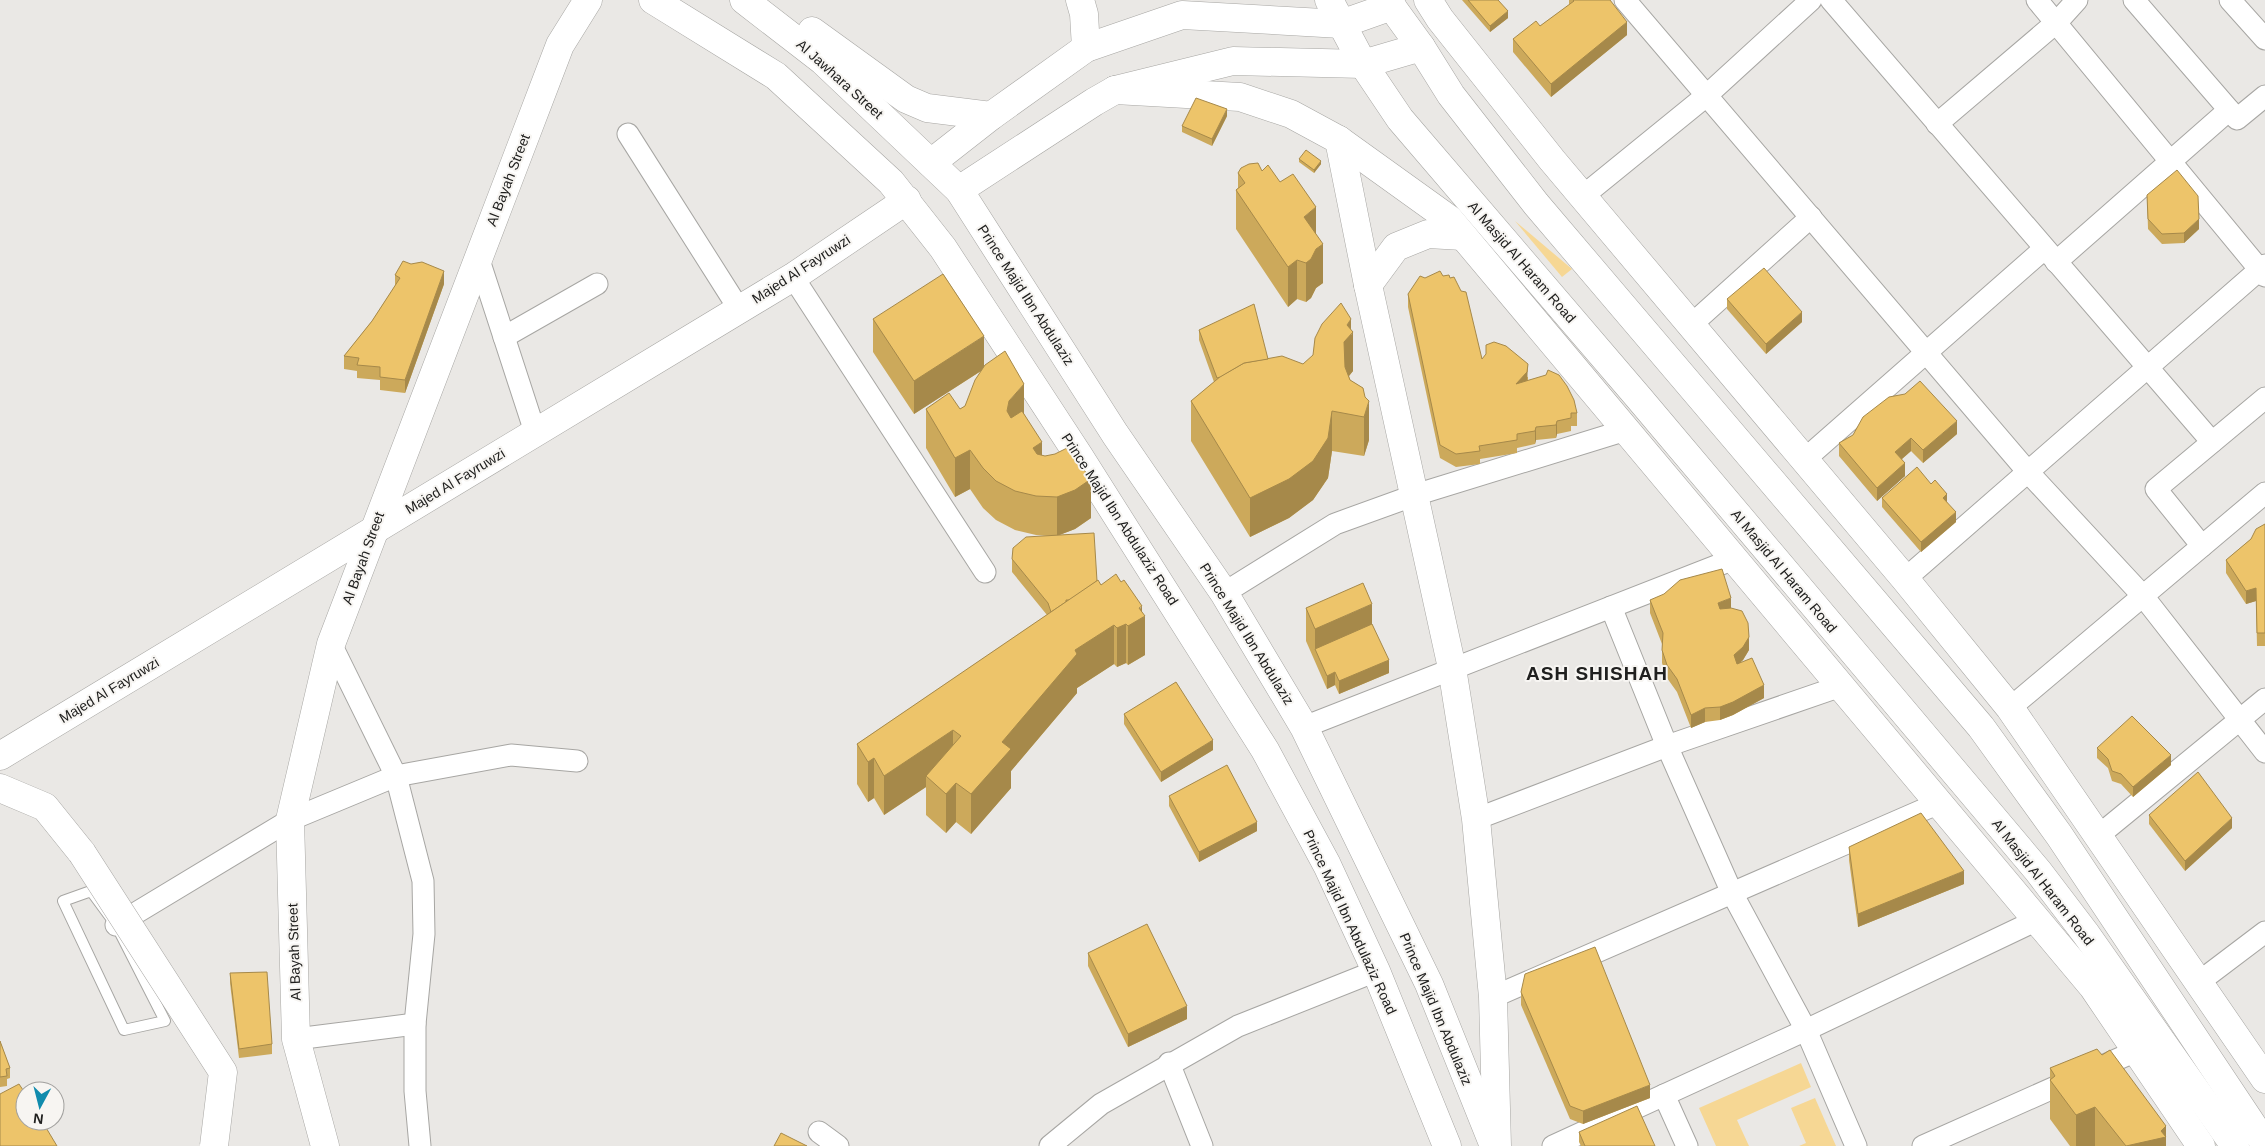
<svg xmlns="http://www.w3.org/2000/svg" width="2265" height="1146" font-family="Arial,sans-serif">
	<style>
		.green { fill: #f6d794 }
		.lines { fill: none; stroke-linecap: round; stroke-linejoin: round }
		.lane-casing { stroke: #a7a6a3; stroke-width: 12 }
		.street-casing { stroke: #a7a6a3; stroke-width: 23 }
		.secondary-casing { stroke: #a7a6a3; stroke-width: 29 }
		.primary-casing { stroke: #a7a6a3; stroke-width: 29 }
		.lane { stroke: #fff; stroke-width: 10 }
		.street { stroke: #fff; stroke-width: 21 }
		.secondary { stroke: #fff; stroke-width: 28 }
		.primary { stroke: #fff; stroke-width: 28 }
		.primary-bridge-casing { stroke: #a7a6a3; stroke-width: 29; stroke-linecap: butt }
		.primary-bridge { stroke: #fff; stroke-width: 28 }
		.wall { fill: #cca95b }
		.shaded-wall { fill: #a6894a }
		.building { fill: #edc46a; stroke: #a6894a }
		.labels { text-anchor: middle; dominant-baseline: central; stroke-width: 4; stroke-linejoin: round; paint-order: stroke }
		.street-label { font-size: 14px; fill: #20201f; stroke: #f7f5f2 }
		.district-label { font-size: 19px; font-weight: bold; letter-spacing: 1px; fill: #20201f; stroke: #f7f5f2 }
	</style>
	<rect width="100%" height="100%" fill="#eae8e5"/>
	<!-- green -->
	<g class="green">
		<path d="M 1515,221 L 1572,269 L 1562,277 Z"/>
		<path d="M 1801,1063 L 1811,1087 L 1737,1120 L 1749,1146 L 1716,1146 L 1699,1108 Z"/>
		<path d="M 1815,1098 L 1836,1146 L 1799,1146 L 1806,1143 L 1791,1108 Z"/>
	</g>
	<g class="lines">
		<defs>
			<path id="lane" d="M 91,891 L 116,925 L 165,1021 L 124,1030 L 63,901 Z"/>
			<g id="street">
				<path d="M 1625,0 L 2028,472 L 2143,596 L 2265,752"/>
				<path d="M 1831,0 L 2212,442"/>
				<path d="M 2037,0 L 2265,276"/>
				<path d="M 2134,0 L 2237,119 L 2265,96"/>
				<path d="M 2230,0 L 2265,39"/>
				<path d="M 1937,124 L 2058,21 L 2077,0"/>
				<path d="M 628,134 L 739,309"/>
				<path d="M 1583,196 L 1706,96 L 1811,0"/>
				<path d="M 478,257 L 535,432"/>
				<path d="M 2056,262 L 2229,110"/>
				<path d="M 793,277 L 985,572"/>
				<path d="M 1691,325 L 1811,217"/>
				<path d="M 504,337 L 597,284"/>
				<path d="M 1804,460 L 2044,249"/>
				<path d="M 2202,546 L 2156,489 L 2265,398"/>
				<path d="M 1905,579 L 2265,265"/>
				<path d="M 1224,593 L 1335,524 L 1415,495 L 1626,430"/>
				<path d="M 1611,607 L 1667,746 L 1732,893 L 1806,1030 L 1856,1146"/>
				<path d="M 331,644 L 396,776 L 423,881 L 424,934 L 415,1024 L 415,1091 L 420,1146"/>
				<path d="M 2010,708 L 2265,493"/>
				<path d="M 1304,727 L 1734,559"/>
				<path d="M 1476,819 L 1667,746 L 1841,686"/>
				<path d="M 2098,836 L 2265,699"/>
				<path d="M 116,925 L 290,820 L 396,776 L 511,755 L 577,761"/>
				<path d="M 2199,982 L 2265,932"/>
				<path d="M 1493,997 L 1939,803"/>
				<path d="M 296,1039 L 415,1024"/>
				<path d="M 1169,1063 L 1202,1146"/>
				<path d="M 1664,1095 L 1687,1146"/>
				<path d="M 819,1132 L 838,1146"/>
				<path d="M 1050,1146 L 1101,1104 L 1238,1026 L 1376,971"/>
				<path d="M 1553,1146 L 1806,1030 L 2037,920"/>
				<path d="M 1923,1146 L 2136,1051"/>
			</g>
			<g id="secondary">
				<path d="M 1339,140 L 1368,285 L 1452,668 L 1476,819 L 1493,997 L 1497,1146"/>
				<path d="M 1368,285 L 1396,247 L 1428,234 L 1463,236"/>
				<path d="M 0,756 L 793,277 L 907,200"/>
				<path d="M 325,1146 L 296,1039 L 290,820 L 331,644 L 560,45 L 588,0"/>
			</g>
			<g id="primary">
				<path d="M 653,0 L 776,76 L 891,182 L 943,248 L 1079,456 L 1265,750 L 1327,865 L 1376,971 L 1447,1146"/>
				<path d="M 744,0 L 823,61 L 959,190 L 1115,434 L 1224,593 L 1304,727 L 1429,984 L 1494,1146"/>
				<path d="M 1080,0 L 1084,14 L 1086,48"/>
				<path d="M 1329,0 L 1363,64 L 1400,119 L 1639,398 L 2038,871 L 2086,934 L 2235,1146"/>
				<path d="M 1387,0 L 1421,47 L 1451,95 L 1536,204 L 1981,727 L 2059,835 L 2265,1144"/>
				<path d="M 1428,0 L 1440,19 L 1552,160 L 1905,579 L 2010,708 L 2265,1079"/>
				<path d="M 812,31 L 906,99 L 927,108 L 991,116"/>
				<path d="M 1115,90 L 1240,97 L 1291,114 L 1339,140 L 1449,219 L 2093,987 L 2201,1146"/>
				<path d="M 931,163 L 991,116 L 1086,48 L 1182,15 L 1341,24 L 1392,6"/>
				<path d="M 959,190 L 1094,102 L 1115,90 L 1233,61 L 1363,64 L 1421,47"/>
				<path d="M 0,788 L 45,807 L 82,853"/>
			</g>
		</defs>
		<!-- lane casing -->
		<use href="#lane" class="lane-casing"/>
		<!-- street casing -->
		<use href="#street" class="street-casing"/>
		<!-- secondary casing -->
		<use href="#secondary" class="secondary-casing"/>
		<!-- primary casing -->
		<use href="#primary" class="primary-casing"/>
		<!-- lane -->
		<use href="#lane" class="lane"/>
		<!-- street -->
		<use href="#street" class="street"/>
		<!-- secondary -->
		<use href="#secondary" class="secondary"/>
		<!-- primary -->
		<use href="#primary" class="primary"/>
		<defs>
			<path id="primary-bridge" d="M 82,853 L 223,1072 L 214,1146"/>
		</defs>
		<!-- primary-bridge casing -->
		<use href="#primary-bridge" class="primary-bridge-casing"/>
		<!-- primary-bridge -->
		<use href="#primary-bridge" class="primary-bridge"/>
	</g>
	<!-- wall -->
	<g class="wall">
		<path d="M 1462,0 L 1498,0 L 1508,18 L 1490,32 Z"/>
		<path d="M 1569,0 L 1610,0 L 1627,35 L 1551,97 L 1513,52 L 1513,39 L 1540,26 L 1569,5 Z"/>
		<path d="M 1227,116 L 1212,146 L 1182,132 L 1182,126 Z"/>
		<path d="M 1299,159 L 1321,164 L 1314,173 L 1299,162 Z"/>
		<path d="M 1262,171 L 1316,234 L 1323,283 L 1316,288 L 1311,298 L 1306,302 L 1297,299 L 1288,307 L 1236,229 L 1236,190 L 1238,188 L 1238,173 Z"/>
		<path d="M 2147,195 L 2199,229 L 2184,243 L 2162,244 L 2148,229 Z"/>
		<path d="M 395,275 L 444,284 L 405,393 L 380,390 L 380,380 L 357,378 L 357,371 L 344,369 L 344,356 L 372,321 L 395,286 Z"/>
		<path d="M 1443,276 L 1482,359 L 1528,377 L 1528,380 L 1577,413 L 1577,426 L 1571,426 L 1571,431 L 1557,434 L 1556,438 L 1536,440 L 1535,444 L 1517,448 L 1517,453 L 1480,459 L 1480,464 L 1456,467 L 1440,458 L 1408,307 L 1408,294 L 1425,278 Z"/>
		<path d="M 1727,299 L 1802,322 L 1766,354 L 1727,309 Z"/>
		<path d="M 873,319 L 984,367 L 1024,414 L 1042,455 L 1091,518 L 1075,529 L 1059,535 L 1101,585 L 1121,582 L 1142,612 L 1145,655 L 1128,665 L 1126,663 L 1117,667 L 1114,664 L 1077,688 L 1077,693 L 1011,771 L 1011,788 L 971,834 L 956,822 L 946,833 L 926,815 L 926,787 L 884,815 L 874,798 L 868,802 L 857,784 L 857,744 L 1047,615 L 1012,572 L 1012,559 L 1049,536 L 1036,535 L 1015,530 L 996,520 L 983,508 L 970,489 L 955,497 L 926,448 L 926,409 L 960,409 L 965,406 L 981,371 L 914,414 L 873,352 Z"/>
		<path d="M 1199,330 L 1268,359 L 1303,364 L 1351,330 L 1353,371 L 1349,376 L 1350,380 L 1363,388 L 1369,440 L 1364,456 L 1332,451 L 1328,478 L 1313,500 L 1289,518 L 1250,537 L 1191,441 L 1191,401 L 1214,382 L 1199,340 Z"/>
		<path d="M 1957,434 L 1923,463 L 1911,451 L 1902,459 L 1905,476 L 1877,501 L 1839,456 L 1839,443 Z"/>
		<path d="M 1882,498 L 1947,502 L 1956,522 L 1921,552 L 1882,507 Z"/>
		<path d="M 2265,524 L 2265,646 L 2257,646 L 2256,601 L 2246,604 L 2226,573 L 2226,560 L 2251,539 Z"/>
		<path d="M 1650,600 L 1731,608 L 1749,650 L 1743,660 L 1741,662 L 1764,698 L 1733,715 L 1720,720 L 1705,722 L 1691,728 L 1677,692 L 1667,678 L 1662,663 L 1662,644 L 1650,613 Z"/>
		<path d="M 1306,608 L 1372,624 L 1389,673 L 1339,694 L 1335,685 L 1327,689 L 1306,641 Z"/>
		<path d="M 1124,714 L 1213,750 L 1161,782 L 1124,724 Z"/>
		<path d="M 2097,748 L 2171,765 L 2133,797 L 2121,784 L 2112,781 L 2108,768 L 2097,758 Z"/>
		<path d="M 1169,796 L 1257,831 L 1199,862 L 1169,806 Z"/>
		<path d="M 2149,815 L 2232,828 L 2185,871 L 2149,824 Z"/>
		<path d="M 1849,847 L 1964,884 L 1858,927 L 1849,860 Z"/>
		<path d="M 1088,953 L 1187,1019 L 1128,1047 L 1088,966 Z"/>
		<path d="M 230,973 L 272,1044 L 272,1054 L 239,1058 L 230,983 Z"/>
		<path d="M 1521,992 L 1650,1098 L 1583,1124 L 1570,1119 L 1521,1005 Z"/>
		<path d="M 0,1041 L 10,1068 L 10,1078 L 7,1079 L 7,1086 L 0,1087 Z"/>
		<path d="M 2050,1068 L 2166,1146 L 2070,1146 L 2050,1119 Z"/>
		<path d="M 1579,1132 L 1655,1146 L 1581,1146 L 1579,1142 Z"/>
	</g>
	<!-- shaded-wall -->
	<g class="shaded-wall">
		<path d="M 1508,11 L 1508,18 L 1490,32 L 1490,26 Z"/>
		<path d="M 1627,22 L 1627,35 L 1551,97 L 1551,84 Z"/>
		<path d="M 1227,109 L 1227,116 L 1212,146 L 1212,139 Z"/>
		<path d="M 1321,161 L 1321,164 L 1314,173 L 1314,170 Z"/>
		<path d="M 1316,207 L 1316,246 L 1304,217 Z"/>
		<path d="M 2199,219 L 2199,229 L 2184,243 L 2184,233 Z"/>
		<path d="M 1323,244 L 1323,283 L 1316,288 L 1311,298 L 1306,302 L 1306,263 L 1316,249 Z"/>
		<path d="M 1297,260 L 1297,299 L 1288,307 L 1288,267 Z"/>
		<path d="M 444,271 L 444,284 L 405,393 L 405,380 Z"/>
		<path d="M 1802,312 L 1802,322 L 1766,354 L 1766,344 Z"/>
		<path d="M 1351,319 L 1351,335 L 1353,332 L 1353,371 L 1344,382 L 1344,342 L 1347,325 Z"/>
		<path d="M 984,336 L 984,369 L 914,414 L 914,381 Z"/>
		<path d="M 1528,364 L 1527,385 L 1516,384 Z"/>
		<path d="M 1024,384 L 1024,423 L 1009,440 L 1007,411 L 1009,401 Z"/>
		<path d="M 1369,401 L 1369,440 L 1364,456 L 1364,417 Z"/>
		<path d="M 1332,411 L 1332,451 L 1328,478 L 1313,500 L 1289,518 L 1250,537 L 1250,498 Z"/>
		<path d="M 1557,421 L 1557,434 L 1556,438 L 1556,425 Z"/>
		<path d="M 1957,421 L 1957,434 L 1923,463 L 1923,450 Z"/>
		<path d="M 1536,427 L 1536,440 L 1535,444 L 1535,431 Z"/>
		<path d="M 1911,438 L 1911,451 L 1895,465 L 1895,452 Z"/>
		<path d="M 1042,442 L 1042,481 L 1033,448 Z"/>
		<path d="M 970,450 L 970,489 L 955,497 L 955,458 Z"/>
		<path d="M 1905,463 L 1905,476 L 1877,501 L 1877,488 Z"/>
		<path d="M 1091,479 L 1091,518 L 1075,529 L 1057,536 L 1057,497 Z"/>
		<path d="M 1947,494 L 1947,504 L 1943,498 Z"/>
		<path d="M 1956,512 L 1956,522 L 1921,552 L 1921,542 Z"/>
		<path d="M 2256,588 L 2256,601 L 2246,604 L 2246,591 Z"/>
		<path d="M 1731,598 L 1731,611 L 1718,616 L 1718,603 Z"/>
		<path d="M 1372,604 L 1372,637 L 1315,649 L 1315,662 L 1315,629 Z"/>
		<path d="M 1142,606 L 1142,618 L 1145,616 L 1145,655 L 1128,665 L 1128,626 Z"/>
		<path d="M 1126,624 L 1126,663 L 1117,667 L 1117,628 Z"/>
		<path d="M 1114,625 L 1114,664 L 1077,688 L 1077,693 L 1011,771 L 1011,788 L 971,834 L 971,794 L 1002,742 L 1075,650 Z"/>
		<path d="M 1749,637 L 1749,650 L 1743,660 L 1734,668 L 1734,655 Z"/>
		<path d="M 1389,660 L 1389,673 L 1339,694 L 1339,681 Z"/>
		<path d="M 1335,672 L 1335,685 L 1327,689 L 1327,676 Z"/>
		<path d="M 1764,685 L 1764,698 L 1733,715 L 1720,720 L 1720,707 Z"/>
		<path d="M 1705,708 L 1705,722 L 1691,728 L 1691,715 Z"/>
		<path d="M 953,730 L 953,769 L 926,776 L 926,787 L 884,815 L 884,776 Z"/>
		<path d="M 1213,740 L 1213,750 L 1161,782 L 1161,772 Z"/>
		<path d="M 2171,755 L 2171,765 L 2133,797 L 2133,787 Z"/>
		<path d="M 874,758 L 874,798 L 868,802 L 868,762 Z"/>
		<path d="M 956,783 L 956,822 L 946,833 L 946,794 Z"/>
		<path d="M 2232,818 L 2232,828 L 2185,871 L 2185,861 Z"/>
		<path d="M 1257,822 L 1257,831 L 1199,862 L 1199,852 Z"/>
		<path d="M 1964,871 L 1964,884 L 1858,927 L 1858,914 Z"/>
		<path d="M 1187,1006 L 1187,1019 L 1128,1047 L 1128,1034 Z"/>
		<path d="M 1650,1085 L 1650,1098 L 1583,1124 L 1583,1111 Z"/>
		<path d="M 2095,1107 L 2095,1146 L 2076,1146 L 2076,1115 Z"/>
		<path d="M 2166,1126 L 2166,1146 L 2128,1146 L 2161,1131 Z"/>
	</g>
	<!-- building -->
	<g class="building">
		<path d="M 1468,0 L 1498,0 L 1508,11 L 1490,26 Z"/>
		<path d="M 1573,0 L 1610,0 L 1627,22 L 1551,84 L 1513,39 L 1536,21 L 1540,26 L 1574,1 Z"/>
		<path d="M 1196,98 L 1227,109 L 1212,139 L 1182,126 Z"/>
		<path d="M 1306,150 L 1321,161 L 1314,170 L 1299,159 Z"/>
		<path d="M 1258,163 L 1262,171 L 1268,165 L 1280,182 L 1293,174 L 1316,207 L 1304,217 L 1323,244 L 1316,249 L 1311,259 L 1306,263 L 1297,260 L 1288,267 L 1236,190 L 1245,183 L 1238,173 L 1241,168 L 1249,164 Z"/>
		<path d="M 2177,170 L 2198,196 L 2199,219 L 2184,233 L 2162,234 L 2148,219 L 2147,195 Z"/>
		<path d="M 403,261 L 411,264 L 422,262 L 444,271 L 405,380 L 380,377 L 380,367 L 357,365 L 359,358 L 344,356 L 372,321 L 400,278 L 395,275 Z"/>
		<path d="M 1764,268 L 1802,312 L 1766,344 L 1727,299 Z"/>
		<path d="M 1440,271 L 1443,276 L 1449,275 L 1450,278 L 1454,277 L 1461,291 L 1466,292 L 1482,359 L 1486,354 L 1486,345 L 1494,342 L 1506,346 L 1528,364 L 1527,372 L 1516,384 L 1546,375 L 1548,370 L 1559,375 L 1567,386 L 1574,400 L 1577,413 L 1571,413 L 1571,418 L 1557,421 L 1556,425 L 1536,427 L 1535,431 L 1517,434 L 1517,440 L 1479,446 L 1480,451 L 1456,454 L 1440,445 L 1408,294 L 1420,276 L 1425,278 Z"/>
		<path d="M 943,274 L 984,336 L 914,381 L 873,319 Z"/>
		<path d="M 1341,303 L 1351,319 L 1347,325 L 1353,332 L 1344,342 L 1345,367 L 1350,380 L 1363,388 L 1365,397 L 1369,401 L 1364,417 L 1332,411 L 1328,438 L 1313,461 L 1289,479 L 1250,498 L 1191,401 L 1221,376 L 1244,363 L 1282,356 L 1303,364 L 1313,355 L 1315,338 L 1322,324 Z"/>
		<path d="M 1254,304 L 1268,359 L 1244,363 L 1220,377 L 1217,378 L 1199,330 Z"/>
		<path d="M 1005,351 L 1024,384 L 1009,401 L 1007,411 L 1011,418 L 1022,411 L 1042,442 L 1033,448 L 1037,454 L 1045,456 L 1055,454 L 1067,448 L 1091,479 L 1075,490 L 1057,497 L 1036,496 L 1015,491 L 996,481 L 983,468 L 970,450 L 955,458 L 926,409 L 949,393 L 960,409 L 965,406 L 975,380 L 985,365 Z"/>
		<path d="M 1920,381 L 1957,421 L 1923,450 L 1911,438 L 1895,452 L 1905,463 L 1877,488 L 1839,443 L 1853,435 L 1863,417 L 1889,397 L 1905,394 Z"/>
		<path d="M 1917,467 L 1931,484 L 1935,480 L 1947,494 L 1943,498 L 1956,512 L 1921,542 L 1882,498 Z"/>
		<path d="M 2265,524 L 2265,633 L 2257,633 L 2256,588 L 2246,591 L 2226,560 L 2251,539 L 2256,529 Z"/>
		<path d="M 1094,533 L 1097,581 L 1070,600 L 1066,600 L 1066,602 L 1051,612 L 1048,603 L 1012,559 L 1013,548 L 1026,537 Z"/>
		<path d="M 1722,569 L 1731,598 L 1718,603 L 1720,609 L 1731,608 L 1742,611 L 1748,623 L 1749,637 L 1743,647 L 1734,655 L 1737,664 L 1752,658 L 1764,685 L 1733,702 L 1720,707 L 1705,708 L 1691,715 L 1677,679 L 1667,665 L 1662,650 L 1663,633 L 1650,600 L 1664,594 L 1680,580 Z"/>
		<path d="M 1116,574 L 1121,582 L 1124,580 L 1142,606 L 1139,608 L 1145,616 L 1128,626 L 1126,624 L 1117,628 L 1114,625 L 1075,650 L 1077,654 L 1002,742 L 1011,749 L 971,794 L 956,783 L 946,794 L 926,776 L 961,736 L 953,730 L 884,776 L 874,758 L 868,762 L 857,744 L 1098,580 L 1101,585 Z"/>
		<path d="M 1363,583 L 1372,604 L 1315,629 L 1306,608 Z"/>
		<path d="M 1372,624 L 1389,660 L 1339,681 L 1335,672 L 1327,676 L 1315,649 Z"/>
		<path d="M 1176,682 L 1213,740 L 1161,772 L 1124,714 Z"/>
		<path d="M 2132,716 L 2171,755 L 2133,787 L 2121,774 L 2112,771 L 2108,759 L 2097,748 Z"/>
		<path d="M 1227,765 L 1257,822 L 1199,852 L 1169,796 Z"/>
		<path d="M 2198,772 L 2232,818 L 2185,861 L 2149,815 Z"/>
		<path d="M 1921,813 L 1964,871 L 1858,914 L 1849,847 Z"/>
		<path d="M 1147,924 L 1187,1006 L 1128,1034 L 1088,953 Z"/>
		<path d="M 1595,947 L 1650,1085 L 1583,1111 L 1570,1106 L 1521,992 L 1525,974 Z"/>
		<path d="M 267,972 L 272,1044 L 239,1049 L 230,973 Z"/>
		<path d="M 0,1041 L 10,1068 L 6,1069 L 7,1076 L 0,1077 Z"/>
		<path d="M 2097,1049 L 2102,1055 L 2110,1050 L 2166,1126 L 2161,1131 L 2166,1137 L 2126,1146 L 2095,1107 L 2076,1115 L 2050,1080 L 2055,1076 L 2050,1068 Z"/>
		<path d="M 19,1084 L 25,1093 L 25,1121 L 42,1121 L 57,1146 L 0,1146 L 0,1094 Z"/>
		<path d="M 1637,1106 L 1655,1146 L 1585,1146 L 1579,1132 Z"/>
		<path d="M 781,1133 L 807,1146 L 774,1146 Z"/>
	</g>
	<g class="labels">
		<!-- street labels -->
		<g class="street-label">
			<text transform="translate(840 79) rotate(42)">Al Jawhara Street</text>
			<text transform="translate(508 180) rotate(-69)">Al Bayah Street</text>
			<text transform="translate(1522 262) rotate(49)">Al Masjid Al Haram Road</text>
			<text transform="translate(801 269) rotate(-33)">Majed Al Fayruwzi</text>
			<text transform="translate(1026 295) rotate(57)">Prince Majid Ibn Abdulaziz</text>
			<text transform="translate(455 481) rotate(-31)">Majed Al Fayruwzi</text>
			<text transform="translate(1120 519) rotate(57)">Prince Majid Ibn Abdulaziz Road</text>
			<text transform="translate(363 558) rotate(-70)">Al Bayah Street</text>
			<text transform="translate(1784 571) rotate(50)">Al Masjid Al Haram Road</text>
			<text transform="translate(1247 634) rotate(58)">Prince Majid Ibn Abdulaziz</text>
			<text transform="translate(109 690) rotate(-31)">Majed Al Fayruwzi</text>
			<text transform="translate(2043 882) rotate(52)">Al Masjid Al Haram Road</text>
			<text transform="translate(1350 922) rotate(65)">Prince Majid Ibn Abdulaziz Road</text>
			<text transform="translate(294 952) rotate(-92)">Al Bayah Street</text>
			<text transform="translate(1436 1009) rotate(67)">Prince Majid Ibn Abdulaziz</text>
		</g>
		<!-- district labels -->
		<g class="district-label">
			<text x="1597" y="673">ASH SHISHAH</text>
		</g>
	</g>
	<!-- north arrow -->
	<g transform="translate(40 1106) rotate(187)"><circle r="24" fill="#f7f5f2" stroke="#a1a09e"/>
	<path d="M0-4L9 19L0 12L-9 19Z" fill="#108bad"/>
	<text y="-8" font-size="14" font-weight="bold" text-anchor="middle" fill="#20201f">N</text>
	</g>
</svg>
